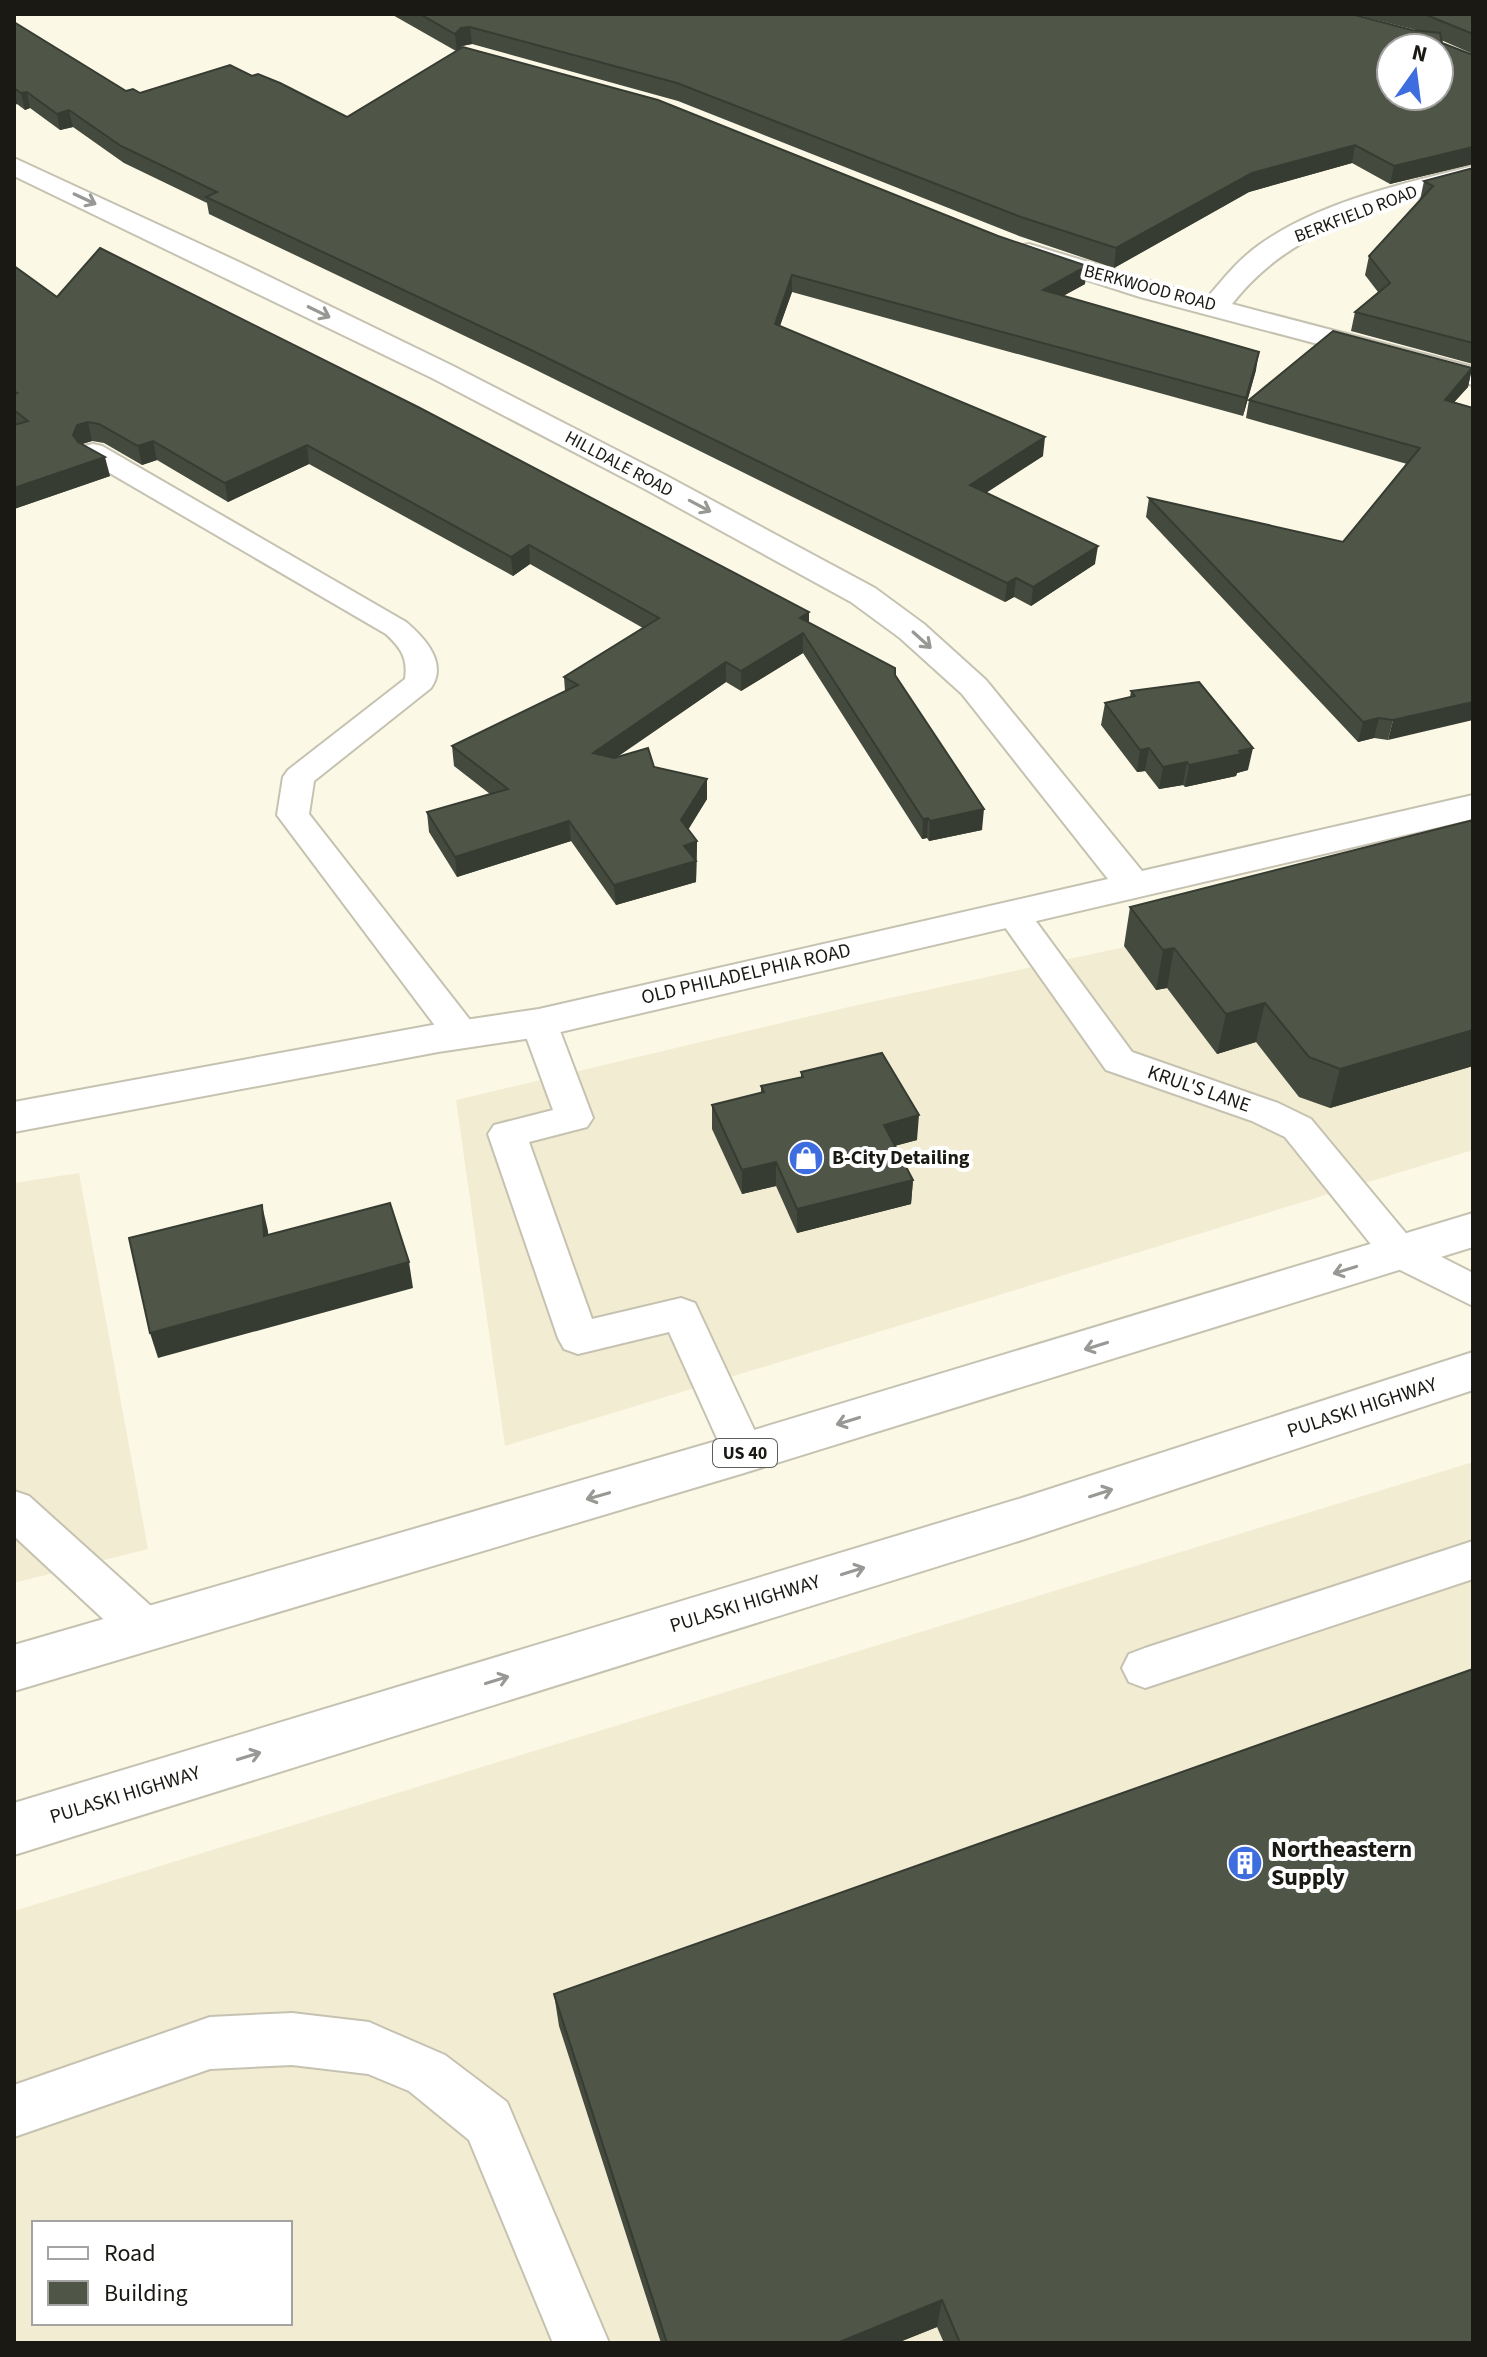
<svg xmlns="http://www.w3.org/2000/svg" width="1487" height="2357" font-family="'Source Sans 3',sans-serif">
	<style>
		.built { fill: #f2ecd2; fill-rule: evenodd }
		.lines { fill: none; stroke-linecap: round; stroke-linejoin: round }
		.lane-casing { stroke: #c6c2b1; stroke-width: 4 }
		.street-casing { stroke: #c6c2b1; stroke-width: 4 }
		.highway-casing { stroke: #c6c2b1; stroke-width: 4 }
		.lane { fill: #fff; fill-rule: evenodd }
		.street { fill: #fff; fill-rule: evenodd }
		.highway { fill: #fff; fill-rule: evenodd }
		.wall { fill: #444a3e }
		.shaded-wall { fill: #373c32 }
		.building { fill: #4f5648; stroke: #373c32; stroke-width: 2; fill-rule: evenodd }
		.oneway { stroke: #989895 }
		.labels { text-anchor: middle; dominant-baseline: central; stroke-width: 8; stroke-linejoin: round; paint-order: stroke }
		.far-street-label { font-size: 18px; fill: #1a1913; stroke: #fff }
		.shield { fill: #fff; stroke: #5f5e5a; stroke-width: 2 }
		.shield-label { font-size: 18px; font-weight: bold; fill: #1a1913 }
		.street-label { font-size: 20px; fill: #1a1913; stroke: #fff }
		.poi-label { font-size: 20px; font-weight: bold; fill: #1a1913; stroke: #fff; text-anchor: start }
		.near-poi-label { font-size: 24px; font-weight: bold; fill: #1a1913; stroke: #fff; text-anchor: start }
	</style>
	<rect width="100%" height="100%" fill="#fcf8e6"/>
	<!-- built -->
	<g class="built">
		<path d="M 1473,861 L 1473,1150 L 505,1446 L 456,1100 L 853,1006 L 1129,946 Z"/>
		<path d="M 79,1173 L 148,1549 L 14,1583 L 14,1183 Z"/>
		<path d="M 1473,1462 L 1473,2343 L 14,2343 L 14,1911 ZM 34,2223 L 290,2223 L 290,2323 L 34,2323 Z"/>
	</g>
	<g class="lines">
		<defs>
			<g id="lane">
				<path d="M 93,444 L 102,446 L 406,622 C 425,638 448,663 431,688 L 314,781 L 309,814 L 474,1025 L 479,1034 L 474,1043 L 461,1046 L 448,1043 L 277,815 L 283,777 L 288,770 L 405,679 C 408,658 401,648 386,634 L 84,458 L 80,452 L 84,446 Z"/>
				<path d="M 1012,902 L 1024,905 L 1132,1052 L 1278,1103 L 1311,1119 L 1414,1243 L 1473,1273 L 1473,1306 L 1386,1263 L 1285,1137 L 1252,1121 L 1106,1070 L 995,913 L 1000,905 Z"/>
				<path d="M 539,1011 L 552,1014 L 557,1023 L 593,1118 L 587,1127 L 529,1142 L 592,1319 L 681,1298 L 695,1303 L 765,1453 L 759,1465 L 744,1470 L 729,1465 L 669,1332 L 578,1354 L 564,1349 L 558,1338 L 488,1134 L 494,1125 L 553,1110 L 521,1023 L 526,1014 Z"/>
				<path d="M 14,1491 L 29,1496 L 161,1615 L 168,1629 L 161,1643 L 145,1649 L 129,1643 L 14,1536 Z"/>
				<path d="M 1473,1541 L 1473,1579 L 1145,1688 L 1129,1682 L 1122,1668 L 1129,1654 L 1145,1648 Z"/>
				<path d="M 292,2013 L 369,2022 L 387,2030 L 445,2055 L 507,2102 L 609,2343 L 553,2343 L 469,2140 L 409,2091 L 368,2074 L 292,2065 L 210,2069 L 14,2137 L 14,2085 L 210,2017 Z"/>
			</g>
			<g id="street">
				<path d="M 14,158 L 239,262 L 453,366 L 665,475 L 875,588 L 924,624 L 986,680 L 1142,871 L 1473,795 L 1473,819 L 539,1037 L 438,1052 L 14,1132 L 14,1102 L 438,1024 L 539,1009 L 1108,879 L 962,694 L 900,638 L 851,602 L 643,488 L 432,378 L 14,176 Z"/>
				<path d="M 1473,166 L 1473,182 C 1383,208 1292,226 1232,304 L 1473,367 L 1473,385 L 1140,297 L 1019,258 L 1015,252 L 1019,246 L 1029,244 L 1207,298 C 1224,278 1238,260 1259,245 C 1319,202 1402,184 1473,166 Z"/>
			</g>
			<g id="highway">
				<path d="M 1473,1213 L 1473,1247 L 744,1473 L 14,1691 L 14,1645 L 744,1433 Z"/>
				<path d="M 1473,1352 L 1473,1390 L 1025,1539 L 14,1855 L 14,1803 L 1025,1497 Z"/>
			</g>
		</defs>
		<!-- lane casing -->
		<use href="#lane" class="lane-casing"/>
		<!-- street casing -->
		<use href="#street" class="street-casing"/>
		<!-- highway casing -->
		<use href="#highway" class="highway-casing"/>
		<!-- lane -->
		<use href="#lane" class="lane"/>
		<!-- street -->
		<use href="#street" class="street"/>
		<!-- highway -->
		<use href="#highway" class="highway"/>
	</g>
	<!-- wall -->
	<g class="wall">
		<path d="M 391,14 L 1352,14 L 1412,30 L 1420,31 L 1353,14 L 1473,14 L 1473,54 L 1441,40 L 1442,43 L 1473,55 L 1473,164 L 1390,184 L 1352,163 L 1249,192 L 1114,268 L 1019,236 L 678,101 L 472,44 L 462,46 L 460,49 L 1085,284 L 1063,296 L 1256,370 L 1243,416 L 792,292 L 780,326 L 1043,456 L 986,493 L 1095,564 L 1031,606 L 1014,597 L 1005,602 L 534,369 L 209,214 L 207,203 L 124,163 L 73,127 L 60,130 L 30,108 L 25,110 L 17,104 L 14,105 L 14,22 L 126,91 L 140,93 L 252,76 L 347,117 L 456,51 Z"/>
		<path d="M 1473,168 L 1473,364 L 1351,331 L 1355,312 L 1378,292 L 1365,275 L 1369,256 L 1420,200 L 1424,181 Z"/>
		<path d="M 14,266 L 57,297 L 809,623 L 895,675 L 982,830 L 929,841 L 927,838 L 922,839 L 803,653 L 741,691 L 726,682 L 618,756 L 654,767 L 707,779 L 707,799 L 688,829 L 697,841 L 696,882 L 616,905 L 571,841 L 457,877 L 429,832 L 427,812 L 490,794 L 454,766 L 452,746 L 565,691 L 564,677 L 643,628 L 530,564 L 513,576 L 309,464 L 228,502 L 157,460 L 142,465 L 104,443 L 92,441 L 82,444 L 110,476 L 14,509 Z"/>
		<path d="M 1472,368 L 1468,387 L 1454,402 L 1473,408 L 1388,740 L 1374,738 L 1358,742 L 1146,517 L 1149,498 L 1343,542 L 1407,464 L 1246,418 L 1249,400 Z"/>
		<path d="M 1131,691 L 1248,770 L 1237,773 L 1236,776 L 1185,787 L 1183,785 L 1159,789 L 1145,771 L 1137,772 L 1101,725 L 1105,703 L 1130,697 Z"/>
		<path d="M 1473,820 L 1473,1066 L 1330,1108 L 1299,1097 L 1256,1042 L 1217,1054 L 1167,988 L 1156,990 L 1124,946 L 1130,907 Z"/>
		<path d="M 801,1072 L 917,1140 L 895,1146 L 913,1180 L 911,1204 L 797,1233 L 776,1186 L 742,1194 L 712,1129 L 712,1105 L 761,1093 L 761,1086 L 801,1077 Z"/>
		<path d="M 554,1994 L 1473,2343 L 944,2343 L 937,2327 L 897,2343 L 661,2343 L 559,2026 Z"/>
	</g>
	<!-- shaded-wall -->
	<g class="shaded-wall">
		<path d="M 470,27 L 472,44 L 462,46 L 457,52 L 455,34 L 461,28 Z"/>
		<path d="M 14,90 L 17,104 L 14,105 Z"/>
		<path d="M 27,92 L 30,108 L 25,110 L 21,93 Z"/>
		<path d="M 69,110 L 73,127 L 60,130 L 57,114 Z"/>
		<path d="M 1355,145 L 1352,163 L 1249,192 L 1114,268 L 1116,248 L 1252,173 Z"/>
		<path d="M 1473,147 L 1473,164 L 1390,184 L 1394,166 Z"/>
		<path d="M 1087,266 L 1085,284 L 1041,308 L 1043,290 Z"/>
		<path d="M 792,275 L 792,292 L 774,342 L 775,324 Z"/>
		<path d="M 1259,352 L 1256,370 L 1243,416 L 1246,398 Z"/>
		<path d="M 1472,368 L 1468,387 L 1440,418 L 1445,400 Z"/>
		<path d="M 88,422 L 92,441 L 82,444 L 78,454 L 73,435 L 77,425 Z"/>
		<path d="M 1045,437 L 1043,456 L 968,504 L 970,485 Z"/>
		<path d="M 153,441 L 157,460 L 142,465 L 138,446 Z"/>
		<path d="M 307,445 L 309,464 L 228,502 L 225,483 Z"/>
		<path d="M 105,457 L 110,476 L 14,509 L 14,488 Z"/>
		<path d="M 529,545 L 530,564 L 513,576 L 511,557 Z"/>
		<path d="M 1098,546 L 1095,564 L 1031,606 L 1033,587 Z"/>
		<path d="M 1016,578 L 1014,597 L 1005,602 L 1007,583 Z"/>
		<path d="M 809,612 L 809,632 L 803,635 L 803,653 L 741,691 L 741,671 L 800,618 Z"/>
		<path d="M 726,662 L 726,682 L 594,773 L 593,753 Z"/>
		<path d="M 1473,702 L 1473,720 L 1388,740 L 1393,720 Z"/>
		<path d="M 1379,718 L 1374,738 L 1358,742 L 1363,722 Z"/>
		<path d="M 1149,748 L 1145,771 L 1137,772 L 1140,750 Z"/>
		<path d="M 1253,748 L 1248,770 L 1237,773 L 1236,776 L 1185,787 L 1189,765 Z"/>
		<path d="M 1187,762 L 1183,785 L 1159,789 L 1163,767 Z"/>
		<path d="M 707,779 L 707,799 L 682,840 L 681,820 Z"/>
		<path d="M 984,809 L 982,830 L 929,841 L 930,821 Z"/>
		<path d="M 928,818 L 927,838 L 922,839 L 923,819 Z"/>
		<path d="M 569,821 L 571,841 L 457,877 L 455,857 Z"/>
		<path d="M 697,841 L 696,882 L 616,905 L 614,885 L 684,846 Z"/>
		<path d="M 1174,948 L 1167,988 L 1156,990 L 1163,950 Z"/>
		<path d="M 1265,1003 L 1256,1042 L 1217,1054 L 1226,1014 Z"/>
		<path d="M 1473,1030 L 1473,1066 L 1330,1108 L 1340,1069 Z"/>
		<path d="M 919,1115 L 917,1140 L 882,1149 L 884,1125 Z"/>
		<path d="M 776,1162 L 776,1186 L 742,1194 L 742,1170 Z"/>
		<path d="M 913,1180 L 911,1204 L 797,1233 L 797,1209 Z"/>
		<path d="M 262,1205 L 268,1231 L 270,1262 L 264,1236 Z"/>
		<path d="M 409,1262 L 413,1288 L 158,1358 L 150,1333 Z"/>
		<path d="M 942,2300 L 937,2327 L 897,2343 L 837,2343 Z"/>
	</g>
	<!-- building -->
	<g class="building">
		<path d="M 420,14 L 1351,14 L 1412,30 L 1440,33 L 1442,43 L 1473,55 L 1473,147 L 1394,166 L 1355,145 L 1252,173 L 1116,248 L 1021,217 L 677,83 L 470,27 L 461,28 L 455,34 ZM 1391,48 L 1439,48 L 1439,96 L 1391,96 Z"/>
		<path d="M 1424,14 L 1473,14 L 1473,34 Z"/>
		<path d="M 14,22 L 126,91 L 133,89 L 140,93 L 230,65 L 252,76 L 258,74 L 280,83 L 347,117 L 463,47 L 658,100 L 998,236 L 1087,266 L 1043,290 L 1259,352 L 1246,398 L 792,275 L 775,324 L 1045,437 L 970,485 L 1098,546 L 1033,587 L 1016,578 L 1007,583 L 533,351 L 206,197 L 217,192 L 121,146 L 69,110 L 57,114 L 27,92 L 21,93 L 14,88 Z"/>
		<path d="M 1473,168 L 1473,343 L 1355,312 L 1390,283 L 1369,256 L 1433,186 L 1424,181 Z"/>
		<path d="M 100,248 L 418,407 L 809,612 L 800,618 L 895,668 L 895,675 L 984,809 L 930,821 L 928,818 L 923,819 L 803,633 L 741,671 L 726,662 L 593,753 L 614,758 L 648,748 L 654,767 L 707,779 L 681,820 L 697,841 L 684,846 L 696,861 L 614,885 L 569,821 L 455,857 L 427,812 L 508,789 L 452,746 L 578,685 L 564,677 L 659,618 L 529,545 L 511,557 L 307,445 L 225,483 L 153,441 L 138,446 L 99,424 L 88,422 L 77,425 L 73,435 L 78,442 L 105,457 L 14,488 L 14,425 L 28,421 L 14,410 L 14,394 L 17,393 L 14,391 L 14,266 L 57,297 Z"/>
		<path d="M 1333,331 L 1472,368 L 1445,400 L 1473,408 L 1473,702 L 1393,720 L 1379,718 L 1363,722 L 1149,498 L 1343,542 L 1420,448 L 1249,400 Z"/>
		<path d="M 1199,682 L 1253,748 L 1239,751 L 1241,754 L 1189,765 L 1187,762 L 1163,767 L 1149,748 L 1140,750 L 1105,703 L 1135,696 L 1131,691 Z"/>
		<path d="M 1473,820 L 1473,1030 L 1340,1069 L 1309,1057 L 1265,1003 L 1226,1014 L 1174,948 L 1163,950 L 1130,907 Z"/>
		<path d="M 882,1053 L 919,1115 L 884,1125 L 913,1180 L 797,1209 L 776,1162 L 742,1170 L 712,1105 L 764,1092 L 761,1086 L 803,1077 L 801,1072 Z"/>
		<path d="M 390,1203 L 409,1262 L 150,1333 L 129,1238 L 262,1205 L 264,1236 Z"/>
		<path d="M 1473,1669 L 1473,2343 L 960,2343 L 942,2300 L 837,2343 L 667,2343 L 554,1994 Z"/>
	</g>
	<!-- one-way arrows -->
	<defs><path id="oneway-shaft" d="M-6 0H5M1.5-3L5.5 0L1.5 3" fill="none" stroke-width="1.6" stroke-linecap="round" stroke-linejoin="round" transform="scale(2)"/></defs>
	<g class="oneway">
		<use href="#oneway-shaft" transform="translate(85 199) rotate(25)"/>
		<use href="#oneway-shaft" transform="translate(319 312) rotate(26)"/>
		<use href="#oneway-shaft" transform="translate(700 506) rotate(28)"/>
		<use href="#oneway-shaft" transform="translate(922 640) rotate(42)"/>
		<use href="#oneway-shaft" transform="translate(1345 1270) rotate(163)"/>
		<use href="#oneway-shaft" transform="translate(1096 1346) rotate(163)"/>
		<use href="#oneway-shaft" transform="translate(848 1421) rotate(163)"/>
		<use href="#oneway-shaft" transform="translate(1101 1493) rotate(-18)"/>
		<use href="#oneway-shaft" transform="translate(598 1496) rotate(164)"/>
		<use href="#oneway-shaft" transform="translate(853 1571) rotate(-17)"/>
		<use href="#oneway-shaft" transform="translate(497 1680) rotate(-17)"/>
		<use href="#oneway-shaft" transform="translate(249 1756) rotate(-17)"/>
	</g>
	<!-- icons -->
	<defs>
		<symbol id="shop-disc" viewBox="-11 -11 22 22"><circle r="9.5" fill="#3d6dde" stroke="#fff"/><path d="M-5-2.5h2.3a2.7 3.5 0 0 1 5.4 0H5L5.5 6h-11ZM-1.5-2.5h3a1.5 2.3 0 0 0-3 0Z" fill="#fff"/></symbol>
		<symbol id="building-disc" viewBox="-11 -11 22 22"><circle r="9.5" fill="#3d6dde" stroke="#fff"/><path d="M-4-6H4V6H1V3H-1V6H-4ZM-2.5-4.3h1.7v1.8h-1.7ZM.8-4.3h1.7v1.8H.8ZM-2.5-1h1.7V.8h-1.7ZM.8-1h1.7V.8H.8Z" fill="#fff"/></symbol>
	</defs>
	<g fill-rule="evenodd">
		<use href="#shop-disc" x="786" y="1138" width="40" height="40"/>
		<use href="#building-disc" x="1225" y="1843" width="40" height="40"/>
	</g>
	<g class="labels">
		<!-- far-street labels -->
		<g class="far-street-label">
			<text transform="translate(1356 214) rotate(-21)">BERKFIELD ROAD</text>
			<text transform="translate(1150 288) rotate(15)">BERKWOOD ROAD</text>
			<text transform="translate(619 464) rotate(28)">HILLDALE ROAD</text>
		</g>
		<!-- shield labels -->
		<rect class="shield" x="713" y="1439" width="64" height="28" rx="6"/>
		<g class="shield-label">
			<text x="745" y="1453">US 40</text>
		</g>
		<!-- street labels -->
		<g class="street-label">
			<text transform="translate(746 974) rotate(-13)">OLD PHILADELPHIA ROAD</text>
			<text transform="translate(1199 1089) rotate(19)">KRUL'S LANE</text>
			<text transform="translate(1362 1408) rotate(-18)">PULASKI HIGHWAY</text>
			<text transform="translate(745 1604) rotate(-17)">PULASKI HIGHWAY</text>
			<text transform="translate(125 1795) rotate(-17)">PULASKI HIGHWAY</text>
		</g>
		<!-- poi labels -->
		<g class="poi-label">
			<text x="832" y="1158">B-City Detailing</text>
		</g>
		<!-- near-poi labels -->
		<g class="near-poi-label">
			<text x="1271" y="1849">Northeastern<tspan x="1271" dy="28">Supply</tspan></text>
		</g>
	</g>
	<!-- border -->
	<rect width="1487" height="2357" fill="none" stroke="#1a1913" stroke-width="32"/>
	<!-- legend -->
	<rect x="32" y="2221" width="260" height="104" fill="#ffffff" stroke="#a3a3a1" stroke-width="2"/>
	<rect x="48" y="2247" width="40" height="12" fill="#ffffff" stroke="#a3a3a1" stroke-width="2"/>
	<text x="104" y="2261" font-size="24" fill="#1a1913">Road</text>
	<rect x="48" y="2281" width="40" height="24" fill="#4f5648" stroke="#a3a3a1" stroke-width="2"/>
	<text x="104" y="2301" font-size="24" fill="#1a1913">Building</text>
	<!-- north arrow -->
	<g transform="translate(1415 72) rotate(14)"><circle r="38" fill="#ffffff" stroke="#a3a3a1" stroke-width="2"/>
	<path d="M0-6L14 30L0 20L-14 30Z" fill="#3d6dde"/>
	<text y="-12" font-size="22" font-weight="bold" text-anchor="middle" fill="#1a1913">N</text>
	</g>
</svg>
